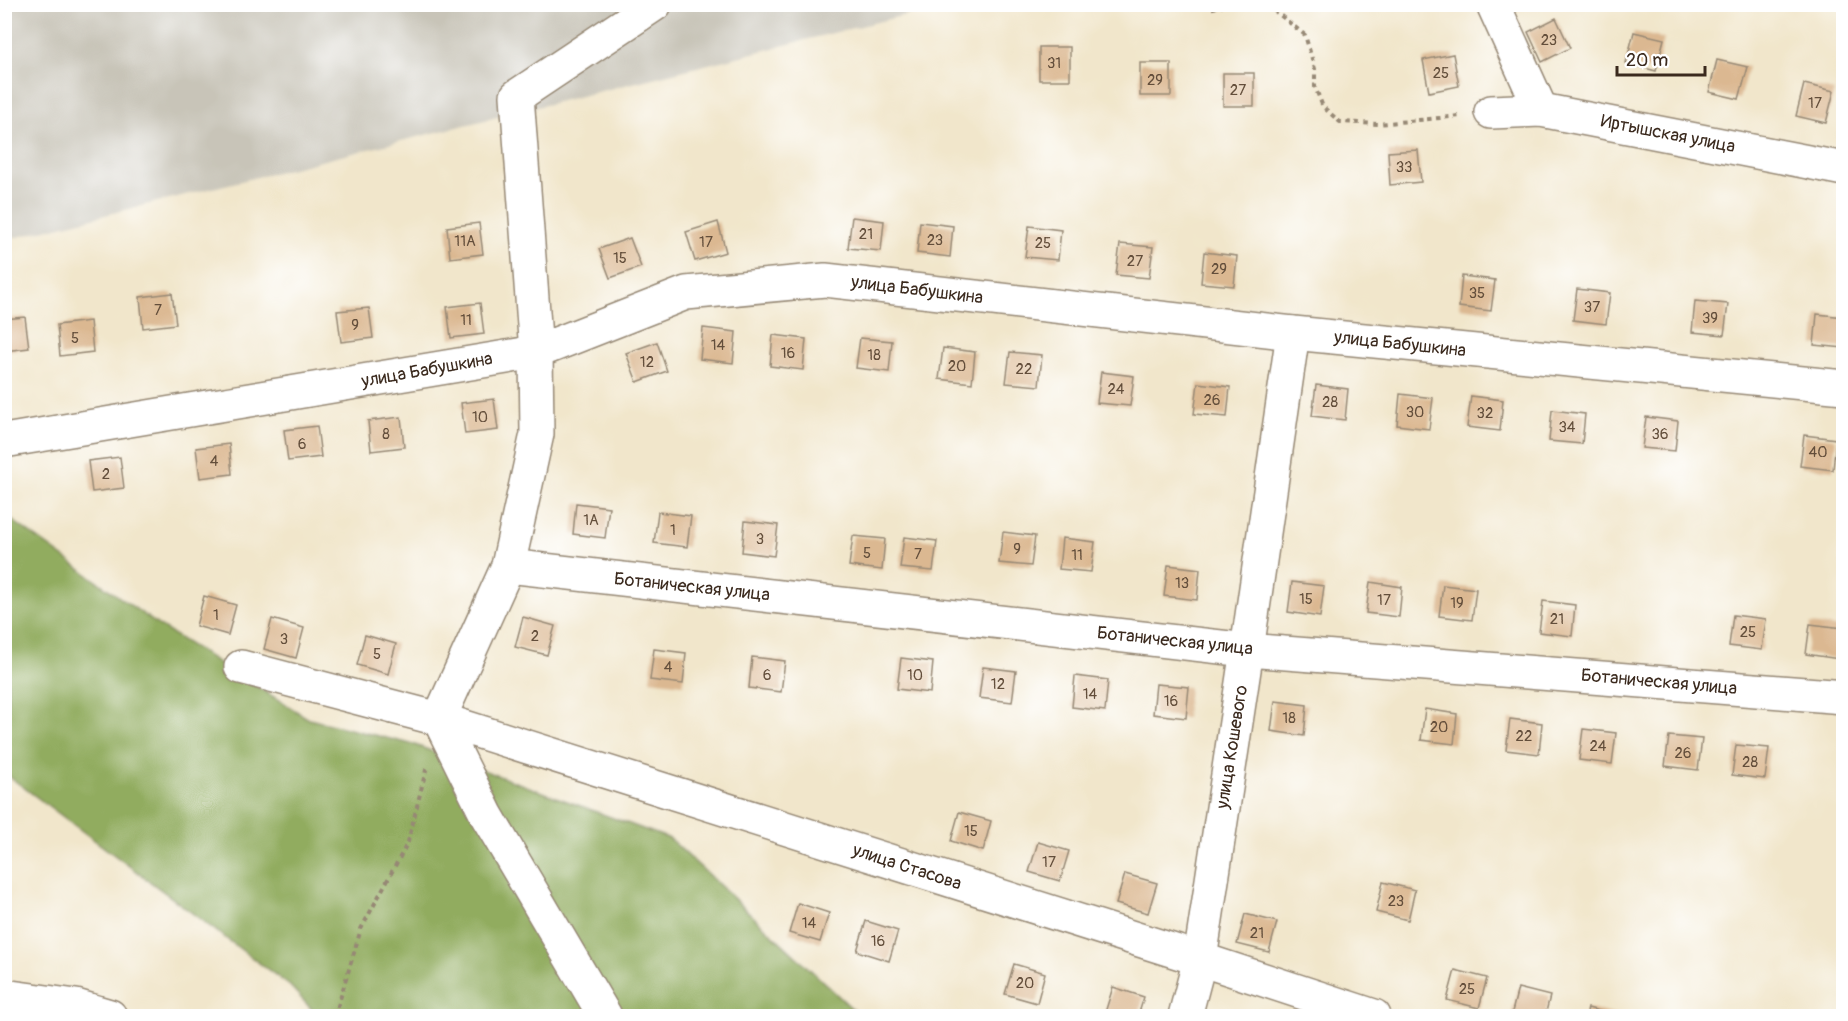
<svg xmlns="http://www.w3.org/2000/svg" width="1848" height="1021" font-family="Pangolin,sans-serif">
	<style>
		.industrial { fill: #c8c4b8 }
		.forest { fill: #91ac5f; stroke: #666b3e; stroke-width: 1.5 }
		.building { fill: #dbb891 }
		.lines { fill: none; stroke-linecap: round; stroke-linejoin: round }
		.minor-casing { stroke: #968874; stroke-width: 36 }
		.path { stroke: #968874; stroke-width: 4; stroke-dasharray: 4.5 4.5; stroke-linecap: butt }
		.minor { stroke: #fff; stroke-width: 33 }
		.labels { text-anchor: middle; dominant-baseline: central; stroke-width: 5; stroke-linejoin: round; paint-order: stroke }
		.number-label { font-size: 15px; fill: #634e3b }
		.street-label { font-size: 18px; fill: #3b2a1e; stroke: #fff }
	</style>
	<rect width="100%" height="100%" fill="#fff"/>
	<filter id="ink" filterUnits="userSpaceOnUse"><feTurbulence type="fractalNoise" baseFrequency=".0167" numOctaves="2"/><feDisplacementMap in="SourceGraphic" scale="12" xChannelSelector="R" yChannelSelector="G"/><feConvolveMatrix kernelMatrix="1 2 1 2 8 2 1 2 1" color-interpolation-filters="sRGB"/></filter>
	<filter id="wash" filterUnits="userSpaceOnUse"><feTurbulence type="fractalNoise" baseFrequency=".008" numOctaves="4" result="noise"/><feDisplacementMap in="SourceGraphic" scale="24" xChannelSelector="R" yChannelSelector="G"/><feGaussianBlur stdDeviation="1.35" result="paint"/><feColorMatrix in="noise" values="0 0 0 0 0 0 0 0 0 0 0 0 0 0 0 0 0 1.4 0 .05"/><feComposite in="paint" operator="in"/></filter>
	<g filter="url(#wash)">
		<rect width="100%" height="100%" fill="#f1e6cb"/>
		<!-- industrial -->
		<path class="industrial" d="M 5,5 L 945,5 L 5,240 Z"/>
		<!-- forest -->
		<path class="forest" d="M 9,518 L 161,627 L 309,719 L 415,745 L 670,839 L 860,1016 L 318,1016 L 290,986 L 7,775 Z"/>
		<g id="blocks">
			<!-- building -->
			<g class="building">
				<path d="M 1556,18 L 1570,48 L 1542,62 L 1528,32 Z"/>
				<path d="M 1634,32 L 1664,39 L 1656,71 L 1626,63 Z"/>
				<rect x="1039" y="47" width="31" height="33"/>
				<path d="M 1453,54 L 1459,86 L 1429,92 L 1423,60 Z"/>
				<path d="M 1717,60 L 1748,67 L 1739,99 L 1709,92 Z"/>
				<rect x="1140" y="63" width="31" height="33"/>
				<rect x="1223" y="73" width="31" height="33"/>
				<path d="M 1804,84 L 1834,91 L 1826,123 L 1796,116 Z"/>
				<path d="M 1418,150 L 1421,182 L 1390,185 L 1388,152 Z"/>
				<path d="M 852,217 L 884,221 L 881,251 L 848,248 Z"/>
				<path d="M 718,222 L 726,252 L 695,261 L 686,232 Z"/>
				<path d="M 920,222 L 953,226 L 950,257 L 917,253 Z"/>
				<path d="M 479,223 L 483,254 L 450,258 L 447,227 Z"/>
				<path d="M 1029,226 L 1061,230 L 1058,260 L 1025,257 Z"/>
				<path d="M 630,238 L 641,267 L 610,278 L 599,249 Z"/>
				<path d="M 1120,244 L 1153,247 L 1149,278 L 1116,275 Z"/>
				<path d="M 1204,252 L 1237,256 L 1234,286 L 1201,283 Z"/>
				<path d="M 1462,276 L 1495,280 L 1491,311 L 1459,307 Z"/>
				<path d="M 1577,289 L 1610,293 L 1606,324 L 1573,320 Z"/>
				<path d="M 172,293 L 176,324 L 143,328 L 140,297 Z"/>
				<path d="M 1695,301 L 1728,304 L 1724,335 L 1692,332 Z"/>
				<path d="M 480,303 L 484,334 L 451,338 L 447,307 Z"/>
				<path d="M 369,308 L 373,338 L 341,342 L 337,311 Z"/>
				<path d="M 1817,314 L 1844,317 L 1844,348 L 1814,345 Z"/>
				<path d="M 25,317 L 29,348 L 4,351 L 4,319 Z"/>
				<path d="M 90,321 L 93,352 L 60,356 L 57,325 Z"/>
				<path d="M 703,328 L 736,332 L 733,363 L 700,359 Z"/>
				<path d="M 773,335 L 806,339 L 803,370 L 770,366 Z"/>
				<path d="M 860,338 L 892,341 L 889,372 L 856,368 Z"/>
				<path d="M 657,342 L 667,371 L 637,382 L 626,353 Z"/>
				<path d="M 943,348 L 975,352 L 972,383 L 939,379 Z"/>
				<path d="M 1010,352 L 1042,355 L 1039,386 L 1006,383 Z"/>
				<path d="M 1101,372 L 1134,376 L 1130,406 L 1097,403 Z"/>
				<path d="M 1198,383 L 1230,387 L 1227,417 L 1194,414 Z"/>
				<path d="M 1316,385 L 1348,389 L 1345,420 L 1312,416 Z"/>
				<path d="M 1400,394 L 1433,398 L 1429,429 L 1397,425 Z"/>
				<path d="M 1471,396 L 1503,400 L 1500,431 L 1467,427 Z"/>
				<path d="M 494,399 L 498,430 L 465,434 L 461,403 Z"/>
				<path d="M 1552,410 L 1585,414 L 1582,444 L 1549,441 Z"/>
				<path d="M 401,417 L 404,447 L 371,451 L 368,421 Z"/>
				<path d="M 1646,417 L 1678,421 L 1675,451 L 1642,448 Z"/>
				<path d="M 317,426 L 321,457 L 288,461 L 284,430 Z"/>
				<path d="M 1804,435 L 1836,439 L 1833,470 L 1800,466 Z"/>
				<path d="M 229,444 L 232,474 L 200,478 L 196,448 Z"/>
				<path d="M 120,457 L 124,488 L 92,492 L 88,461 Z"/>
				<path d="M 576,503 L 609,507 L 605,538 L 573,534 Z"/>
				<path d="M 658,512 L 691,516 L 687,547 L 654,543 Z"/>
				<path d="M 745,521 L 778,525 L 774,556 L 742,552 Z"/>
				<path d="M 1003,532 L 1035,536 L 1031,566 L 999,563 Z"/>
				<path d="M 853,536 L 885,539 L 882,570 L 849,566 Z"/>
				<path d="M 904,537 L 937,541 L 933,571 L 900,568 Z"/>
				<path d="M 1062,538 L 1095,542 L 1091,572 L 1059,569 Z"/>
				<path d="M 1168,565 L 1200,569 L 1197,600 L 1164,596 Z"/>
				<path d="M 1292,582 L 1324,586 L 1320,617 L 1288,612 Z"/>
				<path d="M 1370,582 L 1402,587 L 1399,617 L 1366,613 Z"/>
				<path d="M 1443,585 L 1476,589 L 1472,620 L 1439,616 Z"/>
				<path d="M 204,596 L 236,605 L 228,635 L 196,626 Z"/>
				<path d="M 1543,601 L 1575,605 L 1572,636 L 1539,632 Z"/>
				<path d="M 1733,615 L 1766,619 L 1762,650 L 1729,646 Z"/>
				<path d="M 523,617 L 555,626 L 547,655 L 515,647 Z"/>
				<path d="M 272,619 L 304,628 L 296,658 L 264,649 Z"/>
				<path d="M 1810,624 L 1843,628 L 1839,659 L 1806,654 Z"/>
				<path d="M 365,635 L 396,644 L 388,674 L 357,665 Z"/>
				<path d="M 654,649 L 686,653 L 683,684 L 650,680 Z"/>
				<path d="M 752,657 L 785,661 L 781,692 L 749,688 Z"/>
				<path d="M 901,658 L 933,662 L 930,693 L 897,689 Z"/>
				<path d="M 983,667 L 1016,671 L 1012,702 L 979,698 Z"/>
				<path d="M 1075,676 L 1108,680 L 1105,711 L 1072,707 Z"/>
				<path d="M 1156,684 L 1189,687 L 1186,718 L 1153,714 Z"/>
				<path d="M 1275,701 L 1307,705 L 1304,736 L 1271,731 Z"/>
				<path d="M 1425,709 L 1457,714 L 1454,744 L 1421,740 Z"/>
				<path d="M 1510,719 L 1542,723 L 1539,754 L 1506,750 Z"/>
				<path d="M 1583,729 L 1616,733 L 1612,764 L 1579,760 Z"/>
				<path d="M 1669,736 L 1702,739 L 1698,770 L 1665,766 Z"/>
				<path d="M 1736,745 L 1769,748 L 1765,779 L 1732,775 Z"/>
				<path d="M 959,812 L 991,821 L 983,851 L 951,841 Z"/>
				<path d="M 1038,842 L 1069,851 L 1060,881 L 1029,872 Z"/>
				<path d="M 1125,874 L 1157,883 L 1148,913 L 1116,904 Z"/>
				<path d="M 1383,882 L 1415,890 L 1408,920 L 1376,912 Z"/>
				<path d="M 798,903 L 829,913 L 820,942 L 789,933 Z"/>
				<path d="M 1245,914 L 1277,922 L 1269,952 L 1237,944 Z"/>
				<path d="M 866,921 L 898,931 L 889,961 L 857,951 Z"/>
				<path d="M 1014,964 L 1045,973 L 1037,1003 L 1005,994 Z"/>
				<path d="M 1455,970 L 1487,978 L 1479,1008 L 1447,1000 Z"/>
				<path d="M 1113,987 L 1144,997 L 1138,1016 L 1104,1016 Z"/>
				<path d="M 1518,988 L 1550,996 L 1545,1016 L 1511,1016 Z"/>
				<path d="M 1588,1008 L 1618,1016 L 1586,1016 Z"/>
			</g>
		</g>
	</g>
	<g filter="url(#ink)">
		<use href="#blocks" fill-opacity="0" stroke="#968874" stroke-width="1.5"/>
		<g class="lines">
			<defs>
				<g id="minor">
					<path d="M 1493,4 L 1541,110"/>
					<path d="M 1491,112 L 1541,110 L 1844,169"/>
					<path d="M 4,441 L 536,352 L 686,293 L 825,280 L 1293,333 L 1844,387"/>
					<path d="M 508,566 L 1247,650 L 1844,697"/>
					<path d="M 241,667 L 439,719 L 1200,959 L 1374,1016"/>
					<path d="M 439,719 L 508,566 L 537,434 L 536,352 L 517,96 L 655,4"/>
					<path d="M 439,719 L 487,816 L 605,1016"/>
					<path d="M 4,996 L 76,1006 L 110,1016"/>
					<path d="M 1185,1016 L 1200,959 L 1247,650 L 1293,333"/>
				</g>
			</defs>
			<!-- minor casing -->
			<use href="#minor" class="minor-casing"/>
			<!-- path -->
			<g class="path">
				<path d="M 1207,4 L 1208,9 L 1228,5 L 1271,8 L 1305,35 L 1315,69 L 1315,87 L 1323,107 L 1340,122 L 1378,124 L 1460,116"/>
				<path d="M 335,1016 L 361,929 L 408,842 L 427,766"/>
			</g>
			<!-- minor -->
			<use href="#minor" class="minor"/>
		</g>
	</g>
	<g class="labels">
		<!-- number labels -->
		<g class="number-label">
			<text x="1549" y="40">23</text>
			<text x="1054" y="63">31</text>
			<text x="1441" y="73">25</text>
			<text x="1155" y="80">29</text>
			<text x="1238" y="90">27</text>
			<text x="1815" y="103">17</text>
			<text x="1404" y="167">33</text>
			<text x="866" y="234">21</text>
			<text x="935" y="240">23</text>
			<text x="465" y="241">11А</text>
			<text x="706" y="242">17</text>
			<text x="1043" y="243">25</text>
			<text x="620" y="258">15</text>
			<text x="1135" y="261">27</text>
			<text x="1219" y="269">29</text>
			<text x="1477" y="293">35</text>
			<text x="1592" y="307">37</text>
			<text x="158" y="310">7</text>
			<text x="1710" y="318">39</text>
			<text x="466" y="320">11</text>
			<text x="355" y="325">9</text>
			<text x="75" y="338">5</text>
			<text x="718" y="345">14</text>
			<text x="788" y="353">16</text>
			<text x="874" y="355">18</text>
			<text x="647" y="362">12</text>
			<text x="957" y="366">20</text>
			<text x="1024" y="369">22</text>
			<text x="1116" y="389">24</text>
			<text x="1212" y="400">26</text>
			<text x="1330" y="402">28</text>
			<text x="1415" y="412">30</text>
			<text x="1485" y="413">32</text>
			<text x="480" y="417">10</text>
			<text x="1567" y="427">34</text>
			<text x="386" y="434">8</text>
			<text x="1660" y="434">36</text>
			<text x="302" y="444">6</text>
			<text x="1818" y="452">40</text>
			<text x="214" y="461">4</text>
			<text x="106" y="474">2</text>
			<text x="591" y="520">1А</text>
			<text x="673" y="530">1</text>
			<text x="760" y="539">3</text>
			<text x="1017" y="549">9</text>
			<text x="867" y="553">5</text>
			<text x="918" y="554">7</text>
			<text x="1077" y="555">11</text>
			<text x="1182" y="583">13</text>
			<text x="1306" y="599">15</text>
			<text x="1384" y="600">17</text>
			<text x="1457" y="603">19</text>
			<text x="216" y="615">1</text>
			<text x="1557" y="619">21</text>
			<text x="1748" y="632">25</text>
			<text x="535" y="636">2</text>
			<text x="284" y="639">3</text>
			<text x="377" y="654">5</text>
			<text x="668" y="667">4</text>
			<text x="767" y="675">6</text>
			<text x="915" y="675">10</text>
			<text x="998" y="684">12</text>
			<text x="1090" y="694">14</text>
			<text x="1171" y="701">16</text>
			<text x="1289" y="718">18</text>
			<text x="1439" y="727">20</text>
			<text x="1524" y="736">22</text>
			<text x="1598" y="746">24</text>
			<text x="1683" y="753">26</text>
			<text x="1750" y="762">28</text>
			<text x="971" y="831">15</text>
			<text x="1049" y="862">17</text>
			<text x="1396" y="901">23</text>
			<text x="809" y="923">14</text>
			<text x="1257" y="933">21</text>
			<text x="878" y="941">16</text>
			<text x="1025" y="983">20</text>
			<text x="1467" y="989">25</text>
		</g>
		<!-- street labels -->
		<g class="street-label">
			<text transform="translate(1668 134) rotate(11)">Иртышская улица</text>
			<text transform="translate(917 290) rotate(7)">улица Бабушкина</text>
			<text transform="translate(1400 344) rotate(6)">улица Бабушкина</text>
			<text transform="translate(427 370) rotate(-10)">улица Бабушкина</text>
			<text transform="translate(692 587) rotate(6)">Ботаническая улица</text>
			<text transform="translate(1175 641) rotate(6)">Ботаническая улица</text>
			<text transform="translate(1659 682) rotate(5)">Ботаническая улица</text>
			<text transform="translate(1232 747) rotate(-81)">улица Кошевого</text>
			<text transform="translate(907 867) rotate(18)">улица Стасова</text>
		</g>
	</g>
	<!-- margin -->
	<rect width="1848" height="1021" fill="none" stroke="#fff" stroke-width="24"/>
	<!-- scale -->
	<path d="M1617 66v9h88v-9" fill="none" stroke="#3b2a1e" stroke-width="3"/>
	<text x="1626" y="66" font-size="18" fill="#3b2a1e" stroke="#ffffff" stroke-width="4.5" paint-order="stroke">20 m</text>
</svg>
